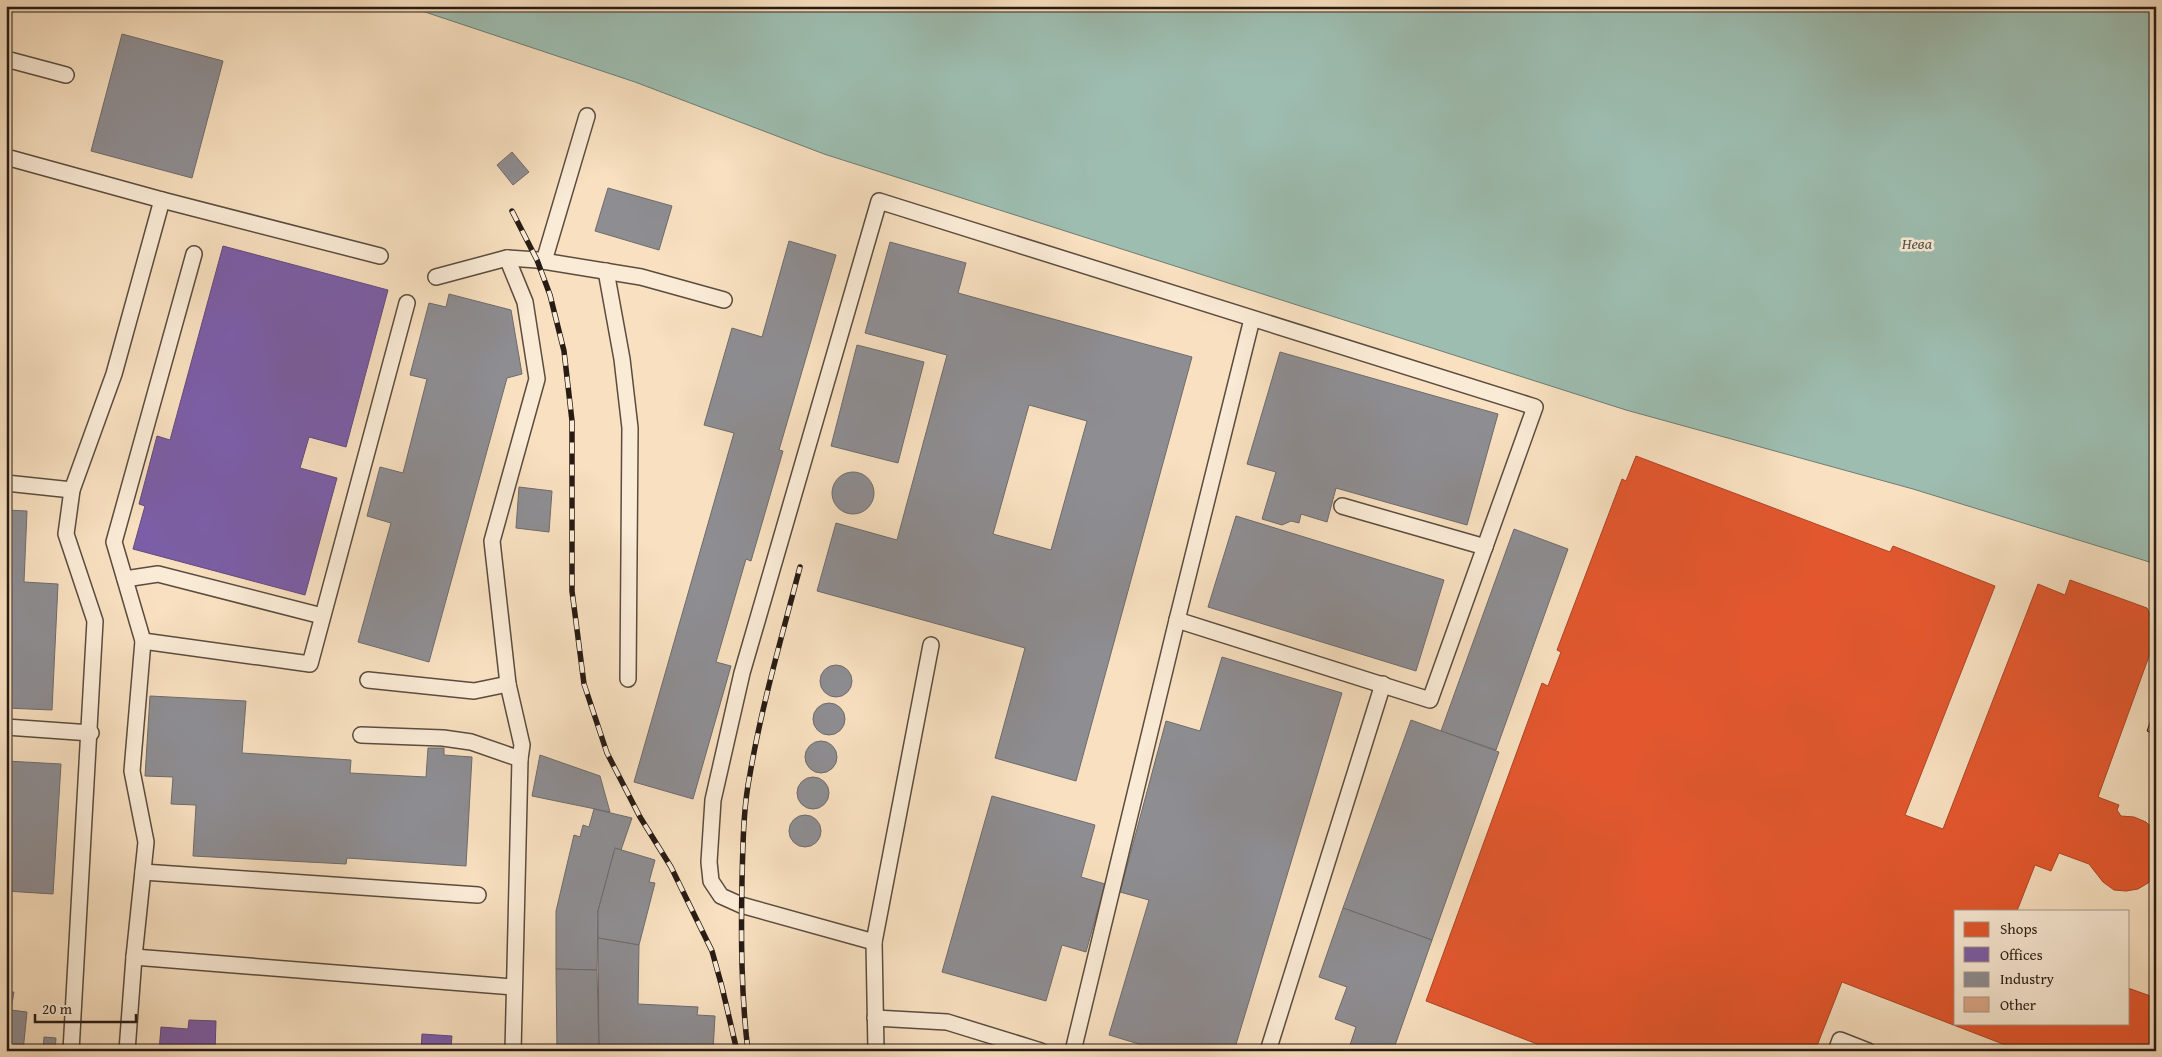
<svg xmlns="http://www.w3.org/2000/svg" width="2162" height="1057" font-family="'Gentium Book Plus',serif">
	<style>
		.water { fill: #9dbdb0; stroke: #6e7c72 }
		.shops { fill: #e4572e; stroke: #ab4526 }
		.offices { fill: #7b5ea7; stroke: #624a7b }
		.industry { fill: #8d8d92; stroke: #6e6b6c; fill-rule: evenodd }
		.building { fill: #dea888; stroke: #271b14 }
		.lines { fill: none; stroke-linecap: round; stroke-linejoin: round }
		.service-casing { stroke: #5b4c3f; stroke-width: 18 }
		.service { stroke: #faebd6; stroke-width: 15 }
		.rail-casing { stroke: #271b14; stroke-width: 5.5 }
		.rail { stroke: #faebd6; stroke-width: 4; stroke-dasharray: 11; stroke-linecap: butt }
		.labels { text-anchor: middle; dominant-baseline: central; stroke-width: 5; stroke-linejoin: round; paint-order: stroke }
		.water-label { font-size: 16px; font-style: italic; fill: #50544b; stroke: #faebd6 }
	</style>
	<rect width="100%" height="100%" fill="#f8e0c0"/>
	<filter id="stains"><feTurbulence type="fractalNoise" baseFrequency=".004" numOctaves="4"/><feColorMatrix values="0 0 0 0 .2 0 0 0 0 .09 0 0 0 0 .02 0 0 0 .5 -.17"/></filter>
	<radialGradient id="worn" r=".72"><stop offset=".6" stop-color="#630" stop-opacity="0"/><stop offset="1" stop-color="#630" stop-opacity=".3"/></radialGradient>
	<!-- water -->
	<path class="water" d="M 407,6 L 2156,6 L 2156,564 L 1913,489 L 1626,410 L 824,154 L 635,82 Z"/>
	<!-- shops -->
	<path class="shops" d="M 1636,456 L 1890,552 L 1893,546 L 1995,586 L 1905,815 L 1943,829 L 2038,584 L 2065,595 L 2070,580 L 2147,608 L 2156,627 L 2156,637 L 2098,797 L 2119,805 L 2117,810 L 2121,816 L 2134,817 L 2146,822 L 2155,831 L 2156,875 L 2148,883 L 2138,889 L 2126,891 L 2114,890 L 2103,882 L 2089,864 L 2059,853 L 2051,871 L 2035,865 L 2017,911 L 1956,911 L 1956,1023 L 2128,1023 L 2128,988 L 2156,998 L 2156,1051 L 2021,1051 L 1842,982 L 1815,1051 L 1555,1051 L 1426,1001 L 1542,683 L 1548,686 L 1561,652 L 1557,650 L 1622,479 L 1626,481 Z"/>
	<!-- offices -->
	<g class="offices">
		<path d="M 223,246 L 388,290 L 346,447 L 309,437 L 300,468 L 337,478 L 305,595 L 133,549 L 145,506 L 139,504 L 157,436 L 170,440 Z"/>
		<path d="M 189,1020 L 216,1021 L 215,1051 L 159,1051 L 161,1027 L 188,1029 Z"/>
		<path d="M 422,1034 L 452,1036 L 451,1047 L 475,1048 L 475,1051 L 421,1051 Z"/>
	</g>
	<!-- industry -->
	<g class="industry">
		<path d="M 122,34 L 223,61 L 192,178 L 91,151 Z"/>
		<path d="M 512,152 L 529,172 L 513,185 L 497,165 Z"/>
		<path d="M 608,188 L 672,206 L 659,250 L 595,231 Z"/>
		<path d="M 789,241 L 836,255 L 779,450 L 783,451 L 751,561 L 746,559 L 716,662 L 731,666 L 693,799 L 634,782 L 734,433 L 704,425 L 732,328 L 762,337 Z"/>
		<path d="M 890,242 L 966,263 L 958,293 L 1192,357 L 1076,781 L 995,758 L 1025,648 L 817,591 L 836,523 L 897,540 L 947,355 L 865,333 ZM 1029,405 L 1087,421 L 1051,550 L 993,534 Z"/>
		<path d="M 449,294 L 511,310 L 522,374 L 507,378 L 429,662 L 358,642 L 391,523 L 367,516 L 380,467 L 403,473 L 427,379 L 410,375 L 429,303 L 446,307 Z"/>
		<path d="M 857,345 L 924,362 L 898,463 L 831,446 Z"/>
		<path d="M 1280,352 L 1498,414 L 1467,525 L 1336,488 L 1327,522 L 1301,514 L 1299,523 L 1291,521 L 1282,525 L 1262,519 L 1276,472 L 1247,464 Z"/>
		<circle cx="853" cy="493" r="21"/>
		<path d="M 519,487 L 552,491 L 549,532 L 516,528 Z"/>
		<path d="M 6,510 L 27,511 L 24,582 L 58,584 L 52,710 L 6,708 Z"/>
		<path d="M 1236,516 L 1444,580 L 1416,671 L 1208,607 Z"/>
		<path d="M 1514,529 L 1568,549 L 1496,750 L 1441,731 Z"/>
		<path d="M 1222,657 L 1342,693 L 1234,1051 L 1162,1051 L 1109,1035 L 1149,900 L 1120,892 L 1166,721 L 1200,731 Z"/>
		<circle cx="836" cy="681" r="16"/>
		<path d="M 150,696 L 246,701 L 242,753 L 351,760 L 350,773 L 426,777 L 428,748 L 444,748 L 444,755 L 472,757 L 466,866 L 347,858 L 346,864 L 193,856 L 196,805 L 171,804 L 173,777 L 145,776 Z"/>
		<circle cx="829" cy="719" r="16"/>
		<path d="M 1411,720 L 1499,752 L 1432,940 L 1343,908 Z"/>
		<circle cx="821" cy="757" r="16"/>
		<path d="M 540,755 L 600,776 L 610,812 L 532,796 Z"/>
		<path d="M 6,761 L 61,764 L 53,894 L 6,891 Z"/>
		<circle cx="813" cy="793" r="16"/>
		<path d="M 992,796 L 1095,825 L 1081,877 L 1105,884 L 1086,952 L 1062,945 L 1046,1001 L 942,972 Z"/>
		<path d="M 594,809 L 632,818 L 621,850 L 615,848 L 598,911 L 597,970 L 556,969 L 556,911 L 574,835 L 580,837 L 583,825 L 589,827 Z"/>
		<circle cx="805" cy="831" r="16"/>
		<path d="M 615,848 L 655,860 L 649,882 L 655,883 L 639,945 L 598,938 L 598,911 Z"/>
		<path d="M 1343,908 L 1432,940 L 1393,1051 L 1348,1051 L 1356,1027 L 1335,1019 L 1347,987 L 1319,977 Z"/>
		<path d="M 598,938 L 639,945 L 638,1004 L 698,1007 L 697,1015 L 715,1016 L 713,1051 L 599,1051 Z"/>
		<path d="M 556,969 L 597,970 L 599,1051 L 557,1051 Z"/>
		<path d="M 6,992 L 14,992 L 11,1010 L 27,1012 L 23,1051 L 6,1051 Z"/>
		<path d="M 44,1037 L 56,1038 L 55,1051 L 43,1051 Z"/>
	</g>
	<!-- building -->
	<path class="building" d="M 2156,706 L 2156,735 L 2147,731 Z"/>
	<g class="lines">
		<defs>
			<g id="service">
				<path d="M 6,59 L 66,75"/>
				<path d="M 6,157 L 162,200 L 380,256"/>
				<path d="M 507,258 L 525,302 L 537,379 L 492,541 L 508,684 L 522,745 L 520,759 L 513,1051"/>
				<path d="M 544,261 L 587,116"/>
				<path d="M 606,271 L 622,359 L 630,428 L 628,679"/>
				<path d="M 436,277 L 507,258 L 537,260 L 641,277 L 724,300"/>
				<path d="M 6,483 L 72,490"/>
				<path d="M 1342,506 L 1485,547"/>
				<path d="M 125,579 L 158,574 L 322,616"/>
				<path d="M 143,641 L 310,664 L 407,303"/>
				<path d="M 368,680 L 474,691 L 508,684"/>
				<path d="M 6,727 L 91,733"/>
				<path d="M 361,735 L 443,738 L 471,742 L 520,759"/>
				<path d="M 143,872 L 478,895"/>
				<path d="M 874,942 L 741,905 L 721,896 L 711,881 L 709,862 L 713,800 L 742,673 L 879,201 L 1535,407 L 1430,700 L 1177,620"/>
				<path d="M 134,957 L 514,987"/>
				<path d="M 875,1018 L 947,1022 L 1041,1051"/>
				<path d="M 71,1051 L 95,621 L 66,534 L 72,490 L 114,374 L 162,200"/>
				<path d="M 127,1051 L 134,957 L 146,842 L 132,771 L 143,641 L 114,542 L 194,254"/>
				<path d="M 876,1051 L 874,942 L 931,645"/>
				<path d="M 1073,1051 L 1177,620 L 1252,319"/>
				<path d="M 1268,1051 L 1383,684"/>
				<path d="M 1836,1051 L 1840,1040 L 1868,1051"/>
			</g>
		</defs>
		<!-- service casing -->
		<use href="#service" class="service-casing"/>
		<!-- service -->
		<use href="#service" class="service"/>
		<defs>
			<g id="rail">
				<path d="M 512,211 L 537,260 L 550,295 L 564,351 L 572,421 L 572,591 L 584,684 L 607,753 L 640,817 L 671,867 L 712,951 L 722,987 L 737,1051"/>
				<path d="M 748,1051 C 741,994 741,937 742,880 C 743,845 743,809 750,774 C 762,704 782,636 800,567"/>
			</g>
		</defs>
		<!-- rail casing -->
		<use href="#rail" class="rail-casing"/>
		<!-- rail -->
		<use href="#rail" class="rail"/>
	</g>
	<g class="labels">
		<!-- water labels -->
		<g class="water-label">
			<text x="1917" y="243">Нева</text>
		</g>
	</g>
	<!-- margin -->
	<rect width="2162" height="1057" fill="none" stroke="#f8e0c0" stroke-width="25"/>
	<rect x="8" y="8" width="2147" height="1042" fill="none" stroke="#271b14" stroke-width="2.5"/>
	<rect x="12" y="12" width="2137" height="1032" fill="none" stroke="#271b14"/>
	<!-- legend -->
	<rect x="1954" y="910" width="175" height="115" fill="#faebd6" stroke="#a69888"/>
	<rect x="1964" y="922" width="25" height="15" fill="#e4572e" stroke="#a69888"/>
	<text x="2000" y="934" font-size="15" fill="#271b14">Shops</text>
	<rect x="1964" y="947" width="25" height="15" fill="#7b5ea7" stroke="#a69888"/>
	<text x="2000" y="960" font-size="15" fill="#271b14">Offices</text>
	<rect x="1964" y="972" width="25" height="15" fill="#8d8d92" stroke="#a69888"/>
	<text x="2000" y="984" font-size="15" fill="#271b14">Industry</text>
	<rect x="1964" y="997" width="25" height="15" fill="#dea888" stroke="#a69888"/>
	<text x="2000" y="1010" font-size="15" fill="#271b14">Other</text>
	<!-- scale -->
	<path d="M35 1014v8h101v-8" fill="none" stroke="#271b14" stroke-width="2.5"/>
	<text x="42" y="1014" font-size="15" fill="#271b14" stroke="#faebd6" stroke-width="4" paint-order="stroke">20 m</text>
	<rect width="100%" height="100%" filter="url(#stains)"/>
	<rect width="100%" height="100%" fill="url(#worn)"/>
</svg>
